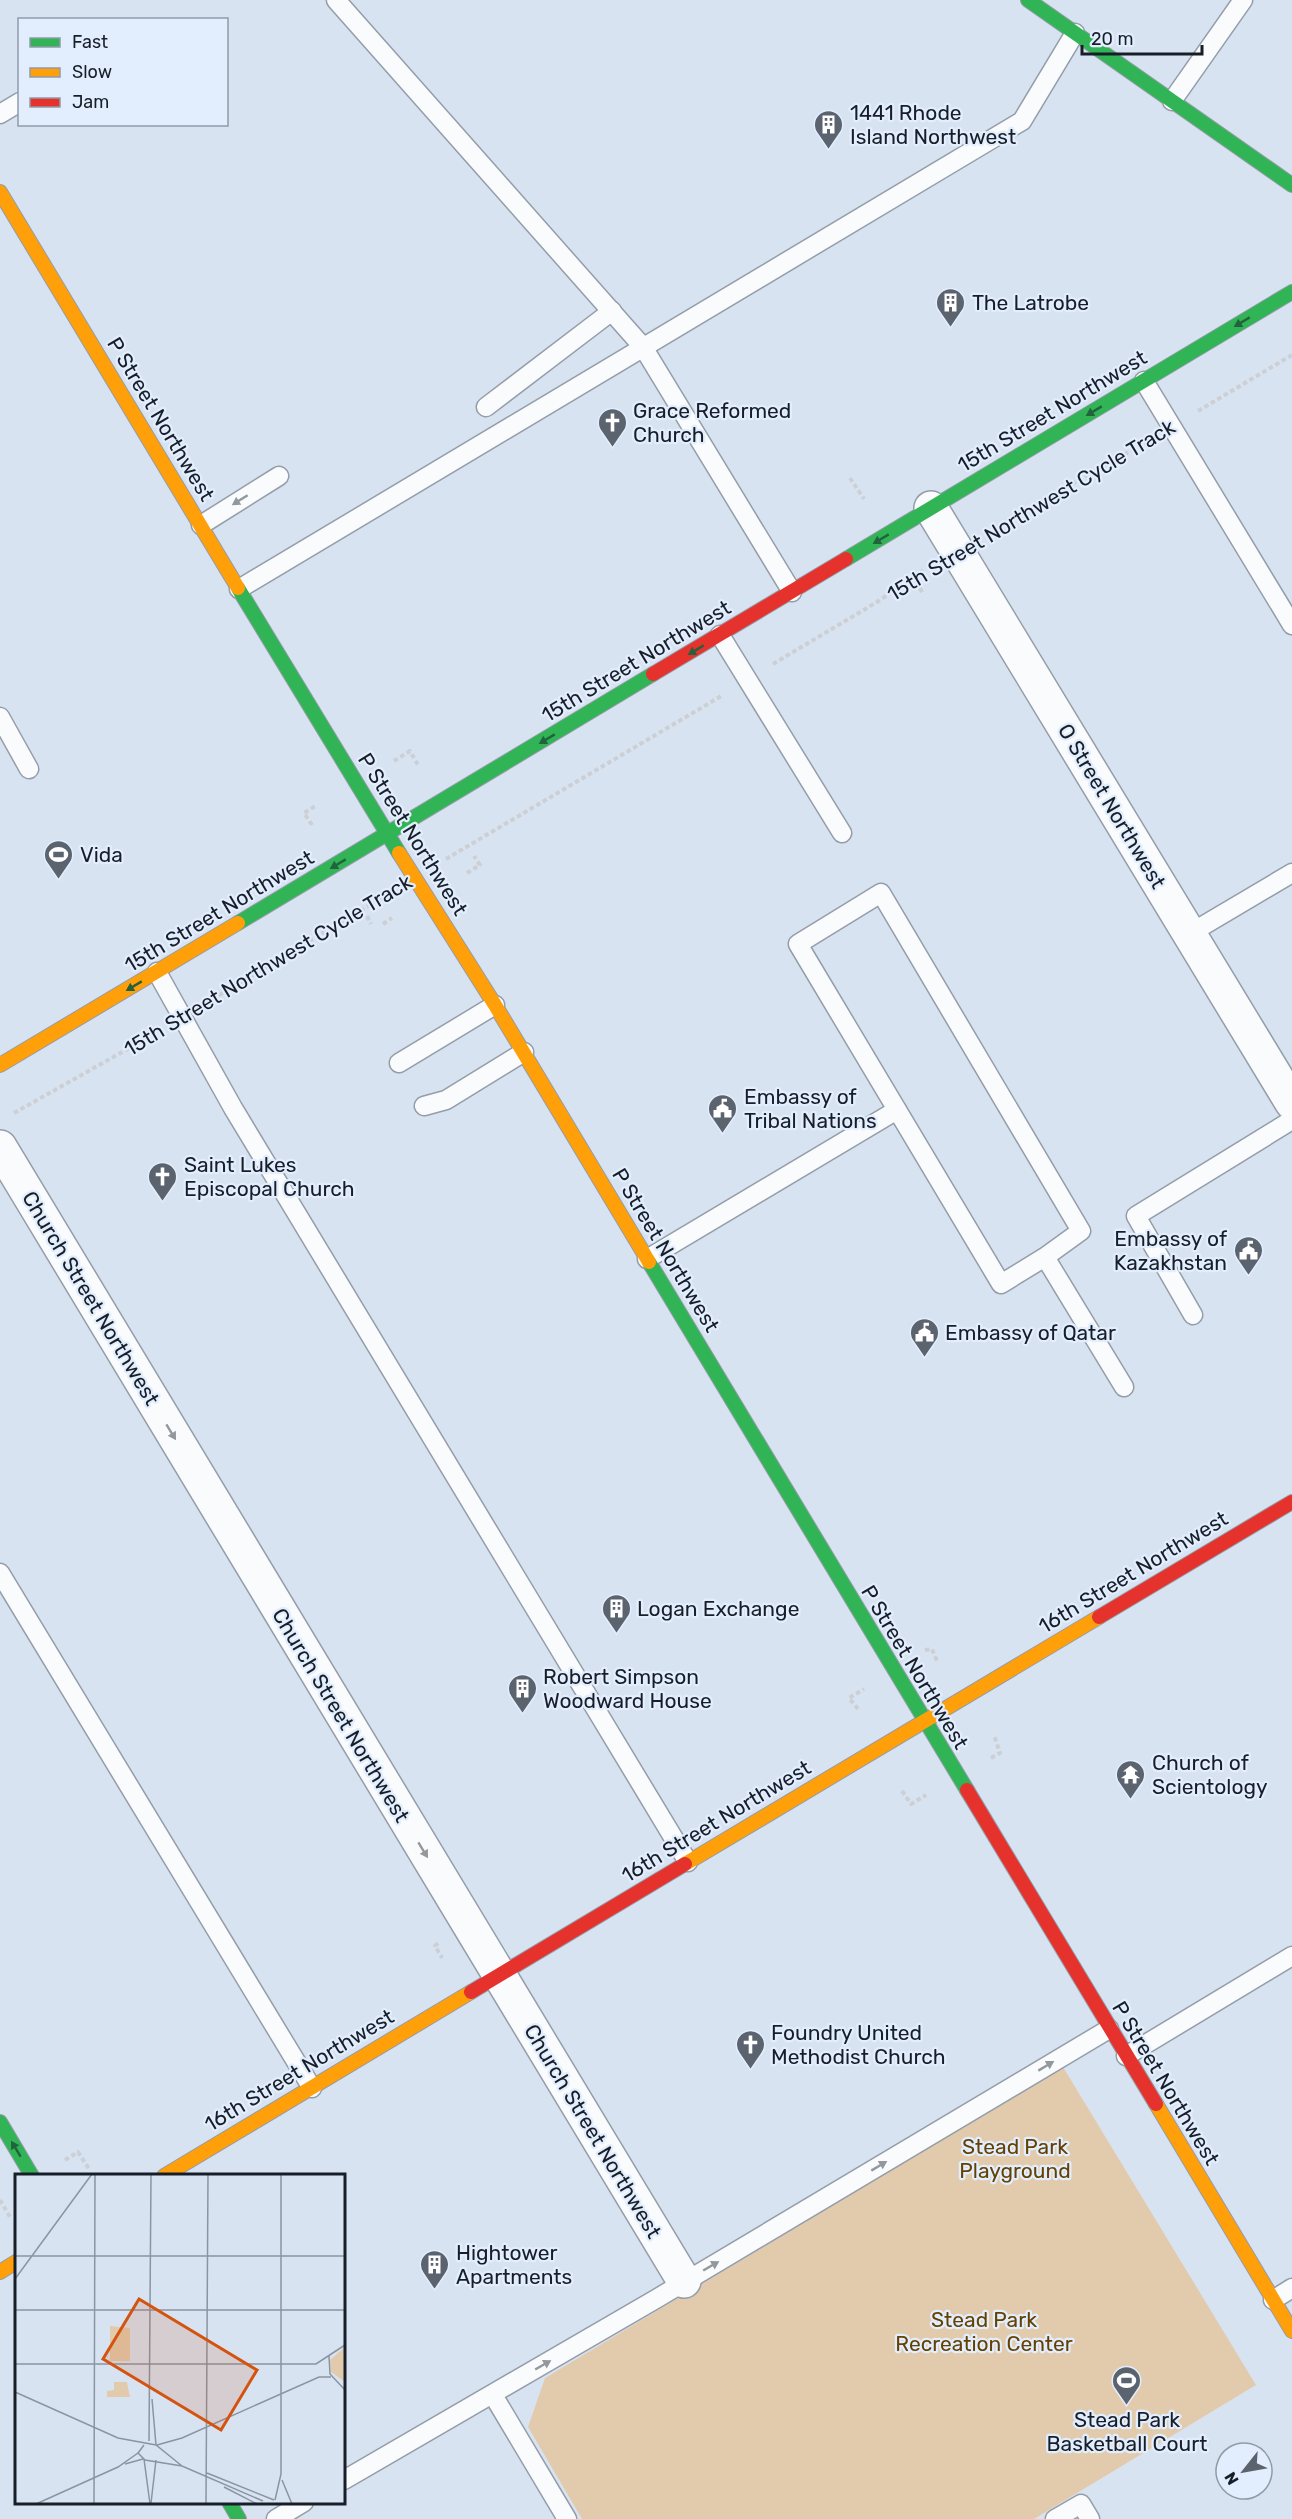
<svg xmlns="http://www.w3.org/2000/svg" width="1292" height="2519" font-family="Rubik,sans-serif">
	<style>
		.green { fill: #e2cbad }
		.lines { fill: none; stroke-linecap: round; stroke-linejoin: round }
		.lane-casing { stroke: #949da8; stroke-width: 21 }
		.street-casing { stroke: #949da8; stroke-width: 36 }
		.fast-casing { stroke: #949da8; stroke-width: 16 }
		.slow-casing { stroke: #949da8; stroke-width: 16 }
		.jam-casing { stroke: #949da8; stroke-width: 16 }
		.path { stroke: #cccfd4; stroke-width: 4; stroke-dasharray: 4.5 3; stroke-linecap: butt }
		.lane { stroke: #f9fbfd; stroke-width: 18 }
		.street { stroke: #f9fbfd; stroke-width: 33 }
		.fast { stroke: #30b455; stroke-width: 14 }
		.slow { stroke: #ff9f0a; stroke-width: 14 }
		.jam { stroke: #e5322d; stroke-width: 14 }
		.oneway { fill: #22623c }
		.oneway2 { fill: #93989d }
		.labels { text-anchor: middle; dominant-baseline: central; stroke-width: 4.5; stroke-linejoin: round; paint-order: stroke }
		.poi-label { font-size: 21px; fill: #171e28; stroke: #e2eefe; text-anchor: start }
		.street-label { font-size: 21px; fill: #171e28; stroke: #e2eefe }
		.park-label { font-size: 21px; fill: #654101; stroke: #e2eefe }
		.inset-road { fill: none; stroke: #8b94a1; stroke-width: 1.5 }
		.view { fill: #d3530f; fill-opacity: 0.15; stroke: #d3530f; stroke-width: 3 }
		.inset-edge { fill: none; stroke: #171e28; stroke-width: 3 }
	</style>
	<rect width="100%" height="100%" fill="#d8e3f2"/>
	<!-- green -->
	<path class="green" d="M 1063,2067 L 1256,2385 L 1034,2519 L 582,2519 L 528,2427 L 545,2378 Z"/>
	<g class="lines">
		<defs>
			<g id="lane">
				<path d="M 336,0 L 643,347 L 792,592"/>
				<path d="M 1172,101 L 1243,0"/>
				<path d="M 0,114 L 20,102"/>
				<path d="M 1144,381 L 1292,625"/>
				<path d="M 486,407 L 612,311"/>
				<path d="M 201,525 L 279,476"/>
				<path d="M 239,589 L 1022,121 L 1075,33"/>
				<path d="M 720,635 L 842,833"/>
				<path d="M 0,717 L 29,769"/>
				<path d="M 1189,934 L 1292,873"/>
				<path d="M 157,972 L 233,1108 L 688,1862"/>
				<path d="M 399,1063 L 495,1005"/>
				<path d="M 424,1106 L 446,1100 L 524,1052"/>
				<path d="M 1045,1257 L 1081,1231 L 881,893 L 798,944 L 1001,1284 L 1045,1257 L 1124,1387"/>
				<path d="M 647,1259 L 897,1110"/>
				<path d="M 1193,1315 L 1136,1216 L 1292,1120"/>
				<path d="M 0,1573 L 312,2088"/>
				<path d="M 1126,2056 L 1292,1956"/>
				<path d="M 1273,2300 L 1292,2288"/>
				<path d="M 493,2395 L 567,2519"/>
				<path d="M 344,2480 L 656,2299 L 1109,2029"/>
				<path d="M 276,2519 L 304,2502"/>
				<path d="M 1055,2519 L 1081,2504 L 1090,2519"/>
			</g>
			<g id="street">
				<path d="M 931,508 L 1292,1103"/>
				<path d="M 0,1147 L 684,2281"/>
			</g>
			<g id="fast">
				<path d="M 1028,0 L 1292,185"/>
				<path d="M 846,559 L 1292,292"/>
				<path d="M 238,588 L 399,853"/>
				<path d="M 238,923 L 653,674"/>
				<path d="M 649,1262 L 967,1790"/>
				<path d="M 0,2122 L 32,2176"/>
				<path d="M 229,2502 L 239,2519"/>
			</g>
			<g id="slow">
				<path d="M 0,192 L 238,588"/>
				<path d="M 399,853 L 495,1005 L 649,1262"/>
				<path d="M 0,1065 L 238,923"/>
				<path d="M 685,1864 L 1099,1617"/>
				<path d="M 1156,2104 L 1292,2331"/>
				<path d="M 164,2176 L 471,1992"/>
				<path d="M 0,2272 L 16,2262"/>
			</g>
			<g id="jam">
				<path d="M 653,674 L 846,559"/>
				<path d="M 1099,1617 L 1292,1502"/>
				<path d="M 967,1790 L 1156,2104"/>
				<path d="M 471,1992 L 685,1864"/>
			</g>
		</defs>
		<!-- lane casing -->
		<use href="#lane" class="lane-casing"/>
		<!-- street casing -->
		<use href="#street" class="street-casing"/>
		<!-- fast casing -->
		<use href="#fast" class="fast-casing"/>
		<!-- slow casing -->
		<use href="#slow" class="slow-casing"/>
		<!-- jam casing -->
		<use href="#jam" class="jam-casing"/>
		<!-- path -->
		<g class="path">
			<path d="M 1198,411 L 1292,355"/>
			<path d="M 850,478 L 864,499"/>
			<path d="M 987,532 L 1148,441"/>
			<path d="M 920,588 L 923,594"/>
			<path d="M 773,664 L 877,602 L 924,570"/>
			<path d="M 394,761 L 410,751 L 418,765"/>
			<path d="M 312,825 L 304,813 L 317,805"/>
			<path d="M 446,859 L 723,695"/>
			<path d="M 467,873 L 480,865 L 474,856"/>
			<path d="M 367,916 L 371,924"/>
			<path d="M 383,924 L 392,918"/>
			<path d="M 206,1003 L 383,897"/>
			<path d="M 14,1113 L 156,1033"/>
			<path d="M 925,1650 L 932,1649 L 937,1661"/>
			<path d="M 858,1709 L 849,1698 L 864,1689"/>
			<path d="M 991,1758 L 1000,1753 L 994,1735"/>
			<path d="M 902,1791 L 911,1804 L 926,1795"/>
			<path d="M 438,1943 L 435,1946 L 442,1958"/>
			<path d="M 65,2160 L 78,2152 L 89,2169"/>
			<path d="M 0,2200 L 10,2217"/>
		</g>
		<!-- lane -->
		<use href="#lane" class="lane"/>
		<!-- street -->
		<use href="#street" class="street"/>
		<!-- fast -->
		<use href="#fast" class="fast"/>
		<!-- slow -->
		<use href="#slow" class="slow"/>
		<!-- jam -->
		<use href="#jam" class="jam"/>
	</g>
	<!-- one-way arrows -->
	<defs><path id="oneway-solid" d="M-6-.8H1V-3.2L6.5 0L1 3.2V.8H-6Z" transform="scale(1.5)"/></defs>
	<g class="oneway">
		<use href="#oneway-solid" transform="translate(1242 322) rotate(149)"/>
		<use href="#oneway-solid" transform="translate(1094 411) rotate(149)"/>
		<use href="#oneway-solid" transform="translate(881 539) rotate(149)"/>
		<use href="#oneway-solid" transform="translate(696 650) rotate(149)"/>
		<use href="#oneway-solid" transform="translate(547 739) rotate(149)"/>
		<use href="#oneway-solid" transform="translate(338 864) rotate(149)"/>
		<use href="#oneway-solid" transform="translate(134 986) rotate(149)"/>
		<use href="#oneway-solid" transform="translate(16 2149) rotate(-121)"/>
	</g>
	<g class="oneway2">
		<use href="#oneway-solid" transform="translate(240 500) rotate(148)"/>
		<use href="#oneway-solid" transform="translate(171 1432) rotate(59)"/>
		<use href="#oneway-solid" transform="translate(423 1850) rotate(59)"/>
		<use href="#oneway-solid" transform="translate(1046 2066) rotate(-31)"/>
		<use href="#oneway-solid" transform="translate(879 2166) rotate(-31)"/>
		<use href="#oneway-solid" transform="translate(711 2266) rotate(-30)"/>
		<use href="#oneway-solid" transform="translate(543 2365) rotate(-30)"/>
	</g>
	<!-- icons -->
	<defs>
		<symbol id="building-pin" viewBox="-11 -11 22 30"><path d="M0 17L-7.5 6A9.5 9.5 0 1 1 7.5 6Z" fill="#5b636f" stroke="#e2eefe"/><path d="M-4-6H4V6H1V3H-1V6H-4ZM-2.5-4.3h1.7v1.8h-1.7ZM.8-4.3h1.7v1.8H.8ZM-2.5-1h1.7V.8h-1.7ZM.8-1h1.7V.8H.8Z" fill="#fff"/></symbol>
		<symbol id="church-pin" viewBox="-11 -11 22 30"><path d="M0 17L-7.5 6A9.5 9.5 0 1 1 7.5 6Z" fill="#5b636f" stroke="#e2eefe"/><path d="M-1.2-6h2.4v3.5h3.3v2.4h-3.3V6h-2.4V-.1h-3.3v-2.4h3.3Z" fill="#fff"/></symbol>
		<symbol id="stadium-pin" viewBox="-11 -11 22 30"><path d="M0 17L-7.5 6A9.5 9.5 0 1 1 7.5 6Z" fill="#5b636f" stroke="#e2eefe"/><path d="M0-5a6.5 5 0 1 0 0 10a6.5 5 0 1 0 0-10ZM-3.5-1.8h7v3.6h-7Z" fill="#fff"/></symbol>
		<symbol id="civic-pin" viewBox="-11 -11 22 30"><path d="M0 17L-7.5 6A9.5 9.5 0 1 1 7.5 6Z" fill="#5b636f" stroke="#e2eefe"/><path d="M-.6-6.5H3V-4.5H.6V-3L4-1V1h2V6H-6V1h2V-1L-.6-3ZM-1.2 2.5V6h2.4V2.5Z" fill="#fff"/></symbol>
		<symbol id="temple-pin" viewBox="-11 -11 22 30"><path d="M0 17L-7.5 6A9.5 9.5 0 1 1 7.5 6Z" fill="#5b636f" stroke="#e2eefe"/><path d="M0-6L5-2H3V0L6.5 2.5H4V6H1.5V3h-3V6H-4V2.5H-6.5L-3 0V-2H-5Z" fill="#fff"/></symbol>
	</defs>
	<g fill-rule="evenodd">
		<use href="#building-pin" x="812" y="108" width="33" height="45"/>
		<use href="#building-pin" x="934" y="286" width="33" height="45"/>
		<use href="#church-pin" x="596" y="406" width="33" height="45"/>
		<use href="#stadium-pin" x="42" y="838" width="33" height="45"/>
		<use href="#civic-pin" x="706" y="1092" width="33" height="45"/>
		<use href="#church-pin" x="146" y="1160" width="33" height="45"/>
		<use href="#civic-pin" x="1232" y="1234" width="33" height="45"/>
		<use href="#civic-pin" x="908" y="1316" width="33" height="45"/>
		<use href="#building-pin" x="600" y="1592" width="33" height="45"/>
		<use href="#building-pin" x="506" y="1672" width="33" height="45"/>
		<use href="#temple-pin" x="1114" y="1758" width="33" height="45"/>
		<use href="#church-pin" x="734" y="2028" width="33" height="45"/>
		<use href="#building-pin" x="418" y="2248" width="33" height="45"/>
		<use href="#stadium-pin" x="1110" y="2364" width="33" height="45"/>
	</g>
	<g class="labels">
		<!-- poi labels -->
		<g class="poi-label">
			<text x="850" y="112">1441 Rhode<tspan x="850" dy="24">Island Northwest</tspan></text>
			<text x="972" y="302">The Latrobe</text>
			<text x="633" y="410">Grace Reformed<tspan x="633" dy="24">Church</tspan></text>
			<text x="80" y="854">Vida</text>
			<text x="744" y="1096">Embassy of<tspan x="744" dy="24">Tribal Nations</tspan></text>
			<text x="184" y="1164">Saint Lukes<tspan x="184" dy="24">Episcopal Church</tspan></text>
			<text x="1227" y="1238" text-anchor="end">Embassy of<tspan x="1227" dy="24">Kazakhstan</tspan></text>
			<text x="945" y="1332">Embassy of Qatar</text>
			<text x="637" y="1608">Logan Exchange</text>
			<text x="543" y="1676">Robert Simpson<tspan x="543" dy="24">Woodward House</tspan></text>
			<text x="1152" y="1762">Church of<tspan x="1152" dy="24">Scientology</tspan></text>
			<text x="771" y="2032">Foundry United<tspan x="771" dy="24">Methodist Church</tspan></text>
			<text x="456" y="2252">Hightower<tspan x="456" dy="24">Apartments</tspan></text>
			<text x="1127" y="2419" text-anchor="middle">Stead Park<tspan x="1127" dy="24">Basketball Court</tspan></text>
		</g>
		<!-- street labels -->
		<g class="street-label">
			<text transform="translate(1052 411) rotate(-31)">15th Street Northwest</text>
			<text transform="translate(161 419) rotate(59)">P Street Northwest</text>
			<text transform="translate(1031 510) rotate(-31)">15th Street Northwest Cycle Track</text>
			<text transform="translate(636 661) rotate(-31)">15th Street Northwest</text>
			<text transform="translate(1112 806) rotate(59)">O Street Northwest</text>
			<text transform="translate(413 834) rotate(58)">P Street Northwest</text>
			<text transform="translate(219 911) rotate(-31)">15th Street Northwest</text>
			<text transform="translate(268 965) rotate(-31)">15th Street Northwest Cycle Track</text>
			<text transform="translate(666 1250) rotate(59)">P Street Northwest</text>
			<text transform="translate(91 1298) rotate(59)">Church Street Northwest</text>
			<text transform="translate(1133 1572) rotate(-31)">16th Street Northwest</text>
			<text transform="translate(915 1667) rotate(59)">P Street Northwest</text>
			<text transform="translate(341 1715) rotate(59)">Church Street Northwest</text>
			<text transform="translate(716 1821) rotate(-31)">16th Street Northwest</text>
			<text transform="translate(299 2070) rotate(-31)">16th Street Northwest</text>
			<text transform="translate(1166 2083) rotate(59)">P Street Northwest</text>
			<text transform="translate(593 2131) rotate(59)">Church Street Northwest</text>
		</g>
		<!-- park labels -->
		<g class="park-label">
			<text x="1015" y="2146">Stead Park<tspan x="1015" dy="24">Playground</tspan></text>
			<text x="984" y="2319">Stead Park<tspan x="984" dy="24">Recreation Center</tspan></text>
		</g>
	</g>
	<!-- overview -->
	<g transform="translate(15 2174)">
		<rect width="330" height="330" fill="#d8e3f2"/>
		<path d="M 95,152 L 115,154 L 115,187 L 95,187 ZM 330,173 L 330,208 L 316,198 L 315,186 ZM 99,208 L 112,208 L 115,223 L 92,223 L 92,217 L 99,216 Z" fill="#e2cbad"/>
		<path class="inset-road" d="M 0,82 L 330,82M 0,105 L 77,0M 0,136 L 330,136M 314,182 L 315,200 L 330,216M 0,190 L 301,190 L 330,171M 0,218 L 103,264 L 141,271 L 167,292M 137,225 L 141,271M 134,267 L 136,0M 129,271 L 123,279 L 130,286 L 167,292 L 248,327M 142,271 L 167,264 L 304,203 L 316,203M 129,285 L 135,330M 110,290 L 128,285M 192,299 L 259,326M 267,306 L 277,330M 209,313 L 242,330M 260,326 L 266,300 L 266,0M 136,329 L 141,286M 21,330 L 103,293 L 123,279M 79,330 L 80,0M 191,330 L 193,0"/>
		<path class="view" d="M 124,125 L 242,196 L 206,256 L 88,185 Z"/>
		<rect width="330" height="330" class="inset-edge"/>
	</g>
	<!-- legend -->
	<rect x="18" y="18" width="210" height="108" fill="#e2eefe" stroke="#919ba8" stroke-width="1.5"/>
	<rect x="30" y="38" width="30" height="9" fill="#30b455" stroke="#919ba8" stroke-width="1.5"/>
	<text x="72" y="48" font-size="18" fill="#171e28">Fast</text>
	<rect x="30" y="68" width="30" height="9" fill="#ff9f0a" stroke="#919ba8" stroke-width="1.5"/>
	<text x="72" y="78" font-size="18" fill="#171e28">Slow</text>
	<rect x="30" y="98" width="30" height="9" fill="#e5322d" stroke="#919ba8" stroke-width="1.5"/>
	<text x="72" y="108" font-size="18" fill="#171e28">Jam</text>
	<!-- north arrow -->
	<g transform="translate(1244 2471) rotate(239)"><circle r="28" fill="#e2eefe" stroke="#919ba8" stroke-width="1.5"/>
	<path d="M0-4.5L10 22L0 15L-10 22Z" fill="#5b636f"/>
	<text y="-9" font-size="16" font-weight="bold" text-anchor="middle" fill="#171e28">N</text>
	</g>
	<!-- scale -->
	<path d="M1082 45v9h120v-9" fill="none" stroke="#171e28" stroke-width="3"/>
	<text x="1091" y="45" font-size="18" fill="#171e28" stroke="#e2eefe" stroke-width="4.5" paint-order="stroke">20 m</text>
</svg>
